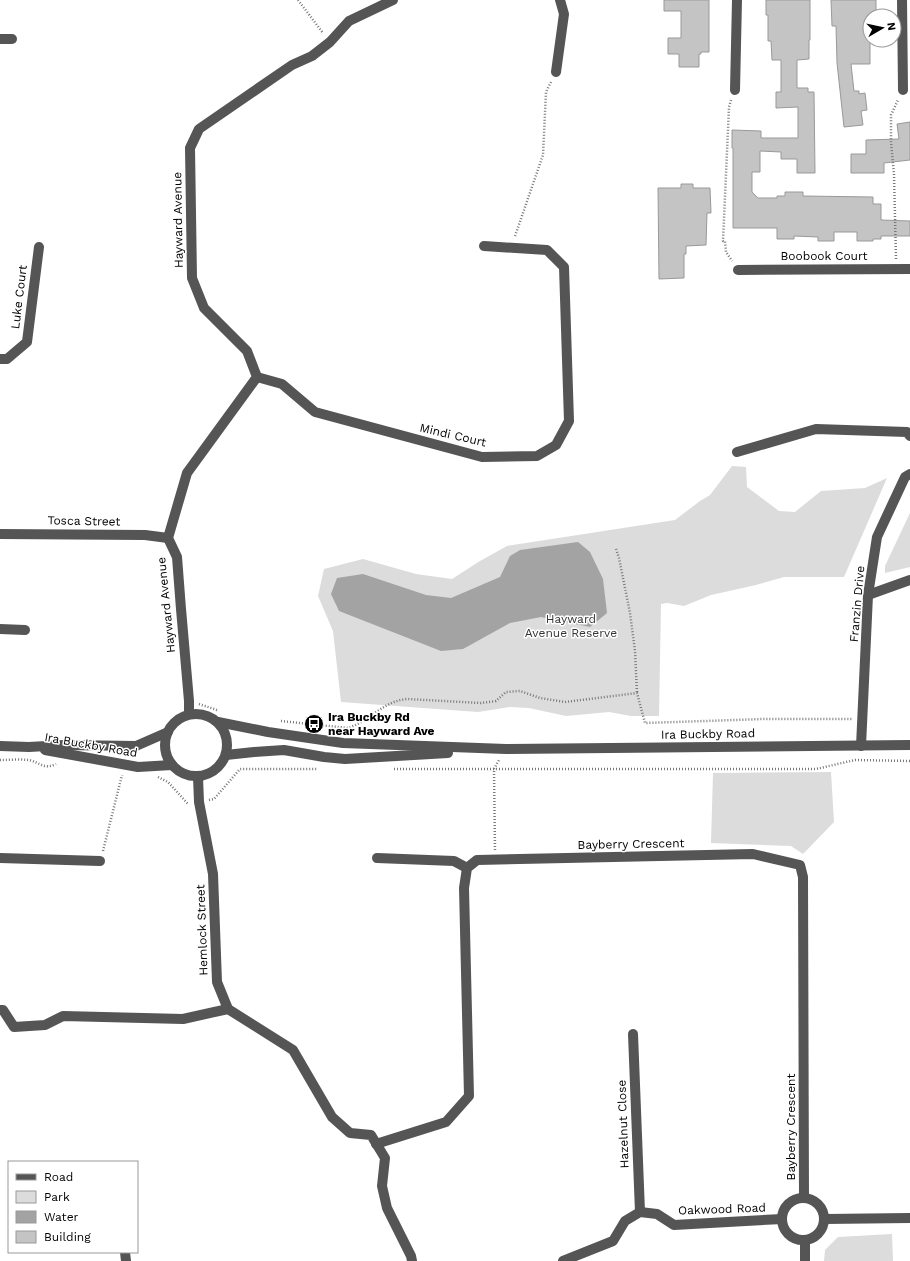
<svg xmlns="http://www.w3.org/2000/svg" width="910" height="1261" font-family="'Work Sans',sans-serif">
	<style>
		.green { fill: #dcdcdc }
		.water { fill: #a3a3a3 }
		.building { fill: #c4c4c4; stroke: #999 }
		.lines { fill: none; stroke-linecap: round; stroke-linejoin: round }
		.path { stroke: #777; stroke-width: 2.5; stroke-dasharray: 1 2; stroke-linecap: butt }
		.minor { stroke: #555; stroke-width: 10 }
		.labels { text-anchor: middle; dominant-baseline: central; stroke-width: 3; stroke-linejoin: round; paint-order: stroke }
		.street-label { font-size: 12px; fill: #000; stroke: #fff }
		.park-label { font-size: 12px; fill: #333; stroke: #fff }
		.poi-label { font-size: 12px; font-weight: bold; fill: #000; stroke: #fff; text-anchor: start }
	</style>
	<rect width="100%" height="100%" fill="#fff"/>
	<!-- green -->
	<g class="green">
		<path d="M 732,466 L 746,467 L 747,487 L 779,511 L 795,512 L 821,491 L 865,488 L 887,478 L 844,577 L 784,577 L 756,585 L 711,595 L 684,606 L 667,603 L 661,604 L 659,716 L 631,716 L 609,712 L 566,716 L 529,708 L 510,707 L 478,712 L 341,702 L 333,631 L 318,596 L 324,569 L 363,559 L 416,574 L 452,579 L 480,561 L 507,546 L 675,520 L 700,501 L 710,495 Z"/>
		<path d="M 910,513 L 910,567 L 885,573 L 885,566 Z"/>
		<path d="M 831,772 L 834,822 L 803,854 L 791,846 L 711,843 L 713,773 Z"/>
		<path d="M 892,1234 L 893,1261 L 824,1261 L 825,1250 L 838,1237 Z"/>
	</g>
	<!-- water -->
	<path class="water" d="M 578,542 L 590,552 L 603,579 L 607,613 L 590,627 L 541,617 L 510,623 L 463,649 L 441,651 L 339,611 L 331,594 L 337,578 L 363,574 L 426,595 L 451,598 L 500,577 L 510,556 L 520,550 Z"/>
	<!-- building -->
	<g class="building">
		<path d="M 664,0 L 709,0 L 709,52 L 701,52 L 701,54 L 699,54 L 699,67 L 679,67 L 679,54 L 668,54 L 668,38 L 681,38 L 681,11 L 664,11 Z"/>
		<path d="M 766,0 L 810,0 L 810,40 L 809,40 L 809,59 L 797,60 L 797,88 L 808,88 L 808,92 L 814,92 L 815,173 L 797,173 L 797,159 L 781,159 L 781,152 L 760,151 L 760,172 L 752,172 L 752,192 L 758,198 L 777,198 L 777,196 L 785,196 L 785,192 L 803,192 L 803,196 L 873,197 L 873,204 L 881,204 L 881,220 L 910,221 L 910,236 L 881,236 L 881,239 L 873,239 L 873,241 L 857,241 L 857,232 L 834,232 L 834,241 L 818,241 L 818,237 L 794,236 L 794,239 L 777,239 L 777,228 L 733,228 L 733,148 L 732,148 L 732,130 L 761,131 L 761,138 L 798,138 L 798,107 L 776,108 L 776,92 L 781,92 L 781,60 L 772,60 L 771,41 L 768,41 L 768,15 L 766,15 Z"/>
		<path d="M 831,0 L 876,0 L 876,16 L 870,16 L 870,64 L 851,64 L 854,91 L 859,91 L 859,94 L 865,93 L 867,110 L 861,111 L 863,125 L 844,127 L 837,63 L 836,26 L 832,26 Z"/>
		<path d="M 910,122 L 910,160 L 884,163 L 884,173 L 851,173 L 851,154 L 866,154 L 866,140 L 899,139 L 897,124 Z"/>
		<path d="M 681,184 L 693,184 L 693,188 L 710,188 L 711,213 L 707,213 L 706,245 L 686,246 L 686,254 L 684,254 L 684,278 L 659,279 L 658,188 L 681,188 Z"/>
	</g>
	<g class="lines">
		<!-- path -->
		<g class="path">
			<path d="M 298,0 L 323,33"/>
			<path d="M 731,100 L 729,107 L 723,241 L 725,241 L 726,252 L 732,261"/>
			<path d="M 515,236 L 543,155 L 546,92 L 551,82"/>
			<path d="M 896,259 L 894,174 L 891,142 L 891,115 L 898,100"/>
			<path d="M 616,549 L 619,558 L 630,613 L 635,651 L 637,693"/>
			<path d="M 199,704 L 217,710"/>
			<path d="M 281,721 L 348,728 C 370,721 383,701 407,699 L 481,703 L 496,701 L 506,692 L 520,691 L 540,698 L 565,702 L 637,693 L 645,723 L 764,719 L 853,719"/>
			<path d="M 0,760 C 9,760 20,759 29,760 C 39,762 44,770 56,764"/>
			<path d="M 394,769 L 816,769 L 855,760 L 910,761"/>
			<path d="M 158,777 L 168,782 L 188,804"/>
			<path d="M 209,800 L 214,799 L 240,769 L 317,769"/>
			<path d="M 495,850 L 494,769 L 499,760"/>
			<path d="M 103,851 L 122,775"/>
		</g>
		<!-- minor -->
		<g class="minor">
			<path d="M 902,0 L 903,90"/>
			<path d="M 0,39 L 12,39"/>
			<path d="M 556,72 L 564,14 L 560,0"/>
			<path d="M 735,90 L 737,0"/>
			<path d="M 738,270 L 910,269"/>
			<path d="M 0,359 L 7,359 L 27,342 L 39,247"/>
			<path d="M 257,377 L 282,384 L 315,412 L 482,457 L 537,456 L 556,445 L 569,421 L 564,267 L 547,250 L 484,246"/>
			<path d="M 737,452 L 816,429 L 907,432 L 910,436"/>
			<path d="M 0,534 L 145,535 L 168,538"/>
			<path d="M 868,595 L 910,580"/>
			<path d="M 0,629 L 25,630"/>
			<circle cx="196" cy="745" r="31"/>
			<path d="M 189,714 L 189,701 L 181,609 L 177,557 L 168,538 L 187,473 L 257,377 L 247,351 L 204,308 L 192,278 L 190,148 L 199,129 L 292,65 L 312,56 L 330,42 L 349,21 L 393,0"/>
			<path d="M 218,722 L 268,732 L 343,743 L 506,749 L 910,745"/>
			<path d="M 0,746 L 29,747 L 64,745 L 136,746 L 168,732"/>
			<path d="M 861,746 L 868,595 L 877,537 L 905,477 L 910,474"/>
			<path d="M 45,750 L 138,767 L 172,765"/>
			<path d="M 226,755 L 254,752 L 284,750 L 324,757 L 345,759 L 448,753"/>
			<path d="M 198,777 L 199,802 L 213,874 L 217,982 L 228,1009 L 293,1050 L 332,1117 L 350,1133 L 371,1135 L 385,1158 L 382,1186 L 387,1208 L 411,1256 L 412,1261"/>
			<path d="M 0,858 L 100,861"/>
			<path d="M 377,858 L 454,861 L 467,868"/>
			<path d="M 0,1010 L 3,1010 L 14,1027 L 45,1025 L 63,1016 L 183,1019 L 228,1009"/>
			<path d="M 633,1034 L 640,1212"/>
			<path d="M 376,1144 L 446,1122 L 469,1096 L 464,888 L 467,868 L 477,860 L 753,854 L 800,865 L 803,877 L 804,1198"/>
			<circle cx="803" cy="1219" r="21"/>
			<path d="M 825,1219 L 910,1218"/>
			<path d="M 125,1252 L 126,1261"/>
			<path d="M 563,1261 L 613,1241 L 625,1221 L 640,1212 L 657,1214 L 674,1225 L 782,1219"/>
			<path d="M 805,1261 L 805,1241"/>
		</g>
	</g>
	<!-- icons -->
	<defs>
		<symbol id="bus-disc" viewBox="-11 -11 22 22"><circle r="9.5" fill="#000" stroke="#fff"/><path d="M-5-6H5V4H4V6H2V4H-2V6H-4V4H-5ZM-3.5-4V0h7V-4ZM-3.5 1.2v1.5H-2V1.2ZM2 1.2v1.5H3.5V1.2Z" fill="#fff"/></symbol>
	</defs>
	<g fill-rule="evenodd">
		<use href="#bus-disc" x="303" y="713" width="22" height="22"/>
	</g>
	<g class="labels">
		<!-- street labels -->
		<g class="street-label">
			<text transform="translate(178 220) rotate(-91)">Hayward Avenue</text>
			<text x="824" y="256">Boobook Court</text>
			<text transform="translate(19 297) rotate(-83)">Luke Court</text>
			<text transform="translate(453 435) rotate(13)">Mindi Court</text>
			<text transform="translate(84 521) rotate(1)">Tosca Street</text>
			<text transform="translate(857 604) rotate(-85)">Franzin Drive</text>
			<text transform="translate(166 605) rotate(-96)">Hayward Avenue</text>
			<text transform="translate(708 734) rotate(-1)">Ira Buckby Road</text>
			<text transform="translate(91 745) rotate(10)">Ira Buckby Road</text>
			<text transform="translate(631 844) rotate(-1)">Bayberry Crescent</text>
			<text transform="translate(202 930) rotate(-92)">Hemlock Street</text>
			<text transform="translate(623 1124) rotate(-92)">Hazelnut Close</text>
			<text transform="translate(791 1127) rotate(-90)">Bayberry Crescent</text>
			<text transform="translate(722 1209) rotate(-2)">Oakwood Road</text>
		</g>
		<!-- park labels -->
		<g class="park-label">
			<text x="571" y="619">Hayward<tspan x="571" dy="14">Avenue Reserve</tspan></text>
		</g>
		<!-- poi labels -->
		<g class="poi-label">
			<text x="328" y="717">Ira Buckby Rd<tspan x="328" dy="14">near Hayward Ave</tspan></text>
		</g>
	</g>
	<!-- legend -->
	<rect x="8" y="1161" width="130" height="92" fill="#ffffff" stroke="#999999"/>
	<rect x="16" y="1174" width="20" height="6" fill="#555555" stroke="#999999"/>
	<text x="44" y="1181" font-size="12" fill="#000000">Road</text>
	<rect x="16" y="1191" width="20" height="12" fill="#dcdcdc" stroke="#999999"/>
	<text x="44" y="1201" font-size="12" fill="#000000">Park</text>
	<rect x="16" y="1211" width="20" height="12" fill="#a3a3a3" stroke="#999999"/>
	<text x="44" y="1221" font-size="12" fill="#000000">Water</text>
	<rect x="16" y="1231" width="20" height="12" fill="#c4c4c4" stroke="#999999"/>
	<text x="44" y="1241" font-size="12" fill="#000000">Building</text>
	<!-- north arrow -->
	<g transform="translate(882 28) rotate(81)"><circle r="19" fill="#ffffff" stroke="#999999"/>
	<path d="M0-3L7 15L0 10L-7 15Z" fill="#000000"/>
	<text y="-6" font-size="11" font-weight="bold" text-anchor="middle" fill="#000000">N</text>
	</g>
</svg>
